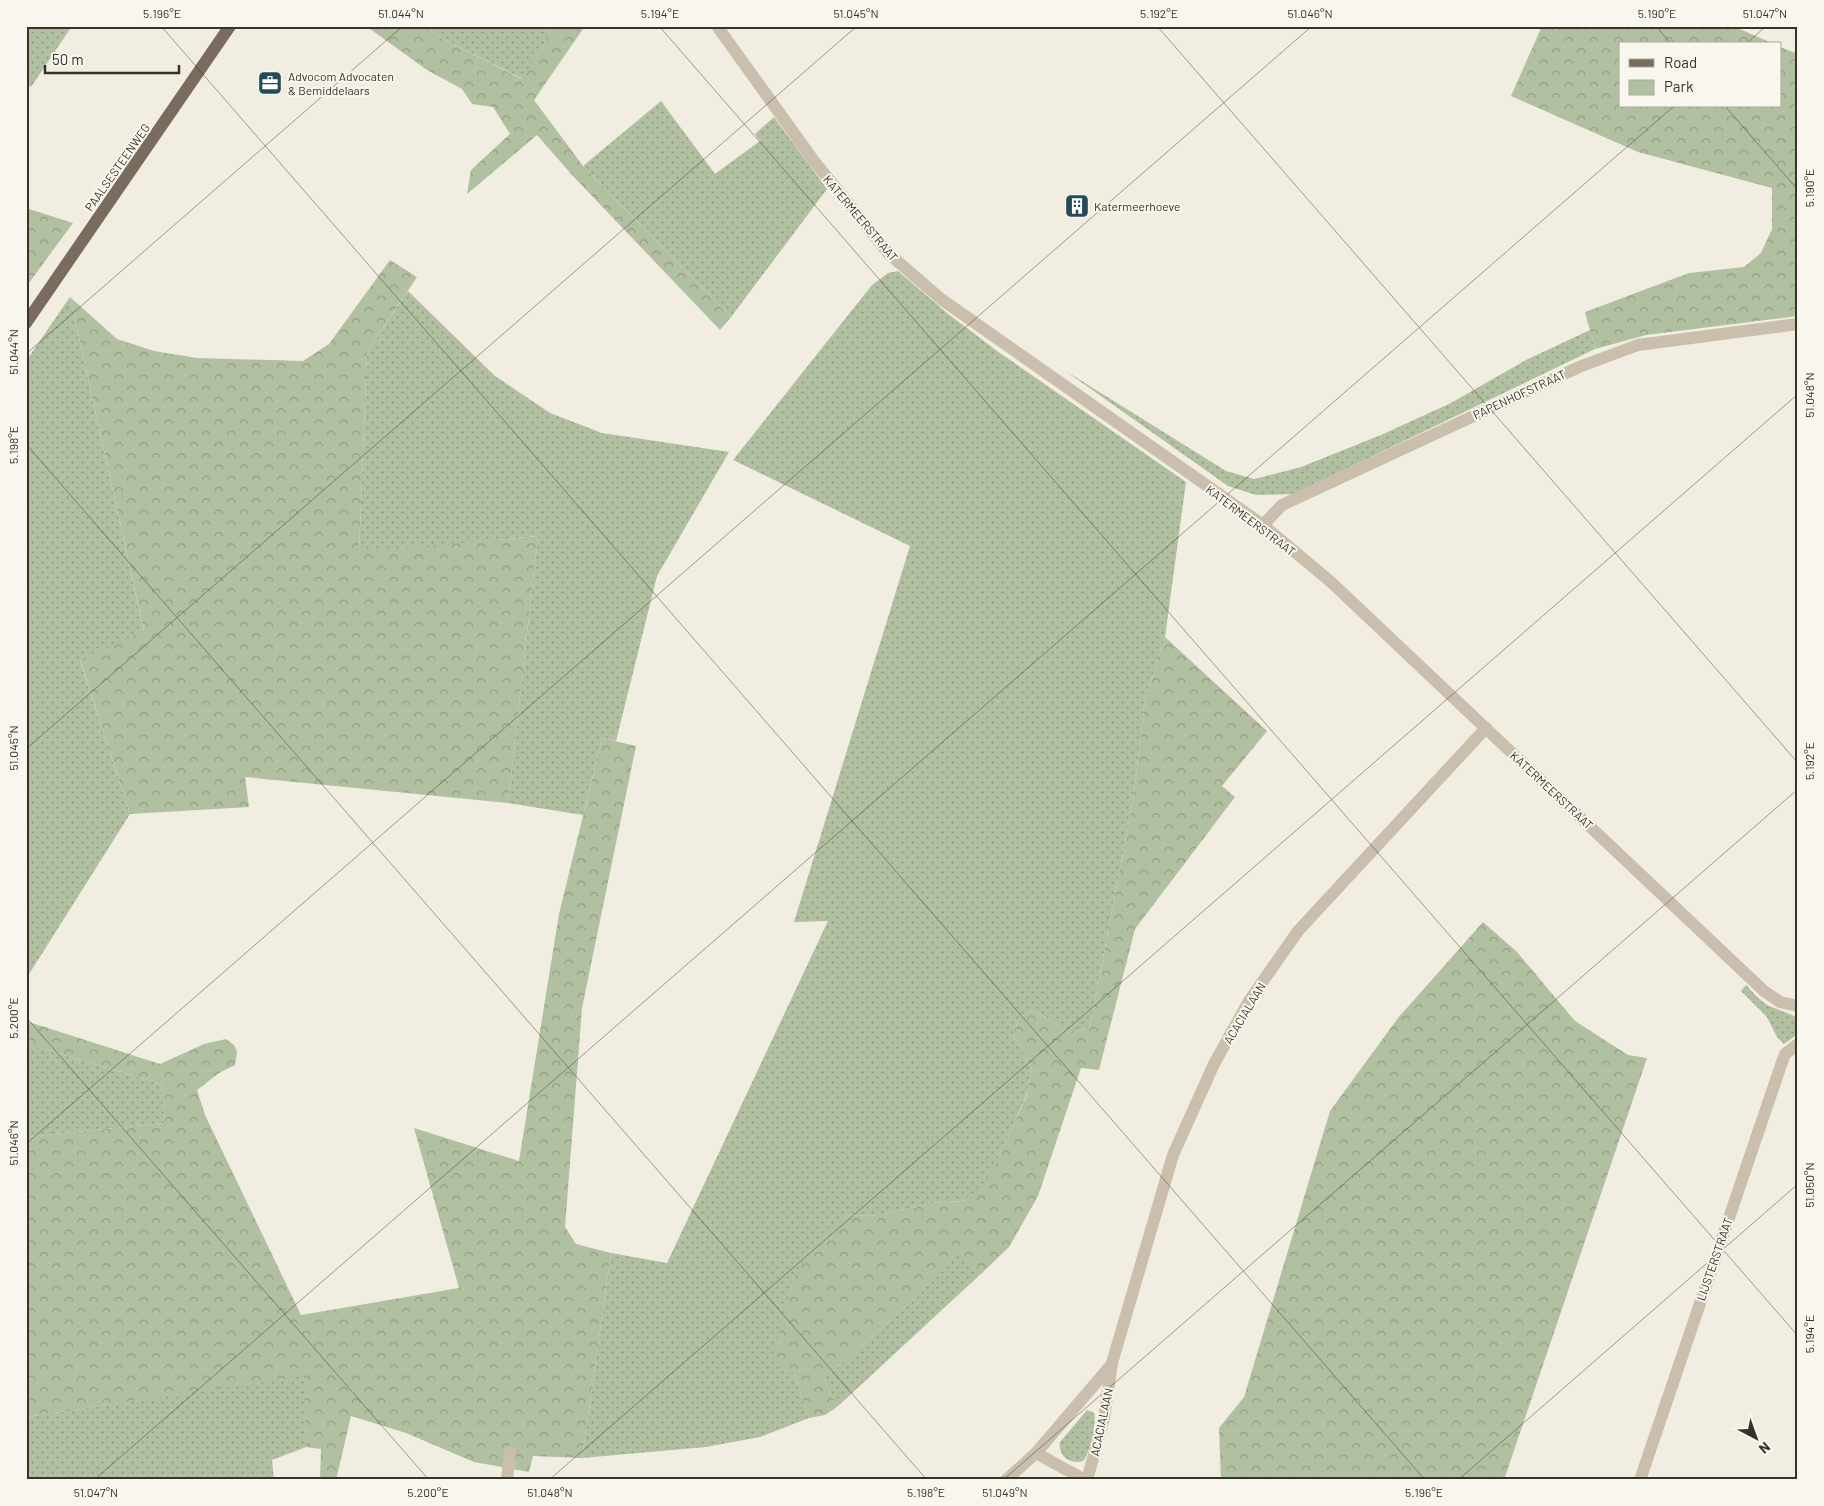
<svg xmlns="http://www.w3.org/2000/svg" width="1824" height="1506" font-family="Barlow,sans-serif">
	<style>
		.green { fill: url(#green-dots) }
		.forest { fill: url(#forest-crowns) }
		.lines { fill: none; stroke-linecap: round; stroke-linejoin: round }
		.minor { stroke: #cabfad; stroke-width: 12 }
		.major { stroke: #796b5d; stroke-width: 12 }
		.ticks { fill: none; stroke: #39312b; stroke-width: 1; stroke-opacity: 0.45 }
		.labels { text-anchor: middle; dominant-baseline: central; stroke-width: 4; stroke-linejoin: round; paint-order: stroke }
		.poi-label { font-size: 12px; fill: #39312b; stroke: #f9f6ed; text-anchor: start }
		.street-label { font-size: 12px; fill: #39312b; stroke: #f9f6ed }
		.neatline { fill: none; stroke: #39312b; stroke-width: 2 }
		.ticks-label { font-size: 12px; text-anchor: middle; fill: #39312b }
	</style>
	<defs>
		<pattern id="green-dots" width="8" height="8" patternUnits="userSpaceOnUse" patternTransform="scale(1.25)"><rect width="8" height="8" fill="#b1c0a1"/><path d="M2 2h.1M6 6h.1" fill="none" stroke="#919d83" stroke-width="1.8" stroke-linecap="round"/></pattern>
		<pattern id="forest-crowns" width="20" height="18" patternUnits="userSpaceOnUse" patternTransform="scale(1.25)"><rect width="20" height="18" fill="#b1c0a1"/><path d="M2 6a3 3 0 1 1 6 0M12 15a3 3 0 1 1 6 0" fill="none" stroke="#919d83"/></pattern>
	</defs>
	<rect width="100%" height="100%" fill="#f2ede1"/>
	<!-- green -->
	<g class="green">
		<path d="M 26,26 L 72,26 L 31,87 L 26,84 Z"/>
		<path d="M 424,26 L 555,26 L 523,79 L 441,38 Z"/>
		<path d="M 661,101 L 715,174 L 760,141 L 755,134 L 774,117 L 827,189 L 731,317 L 583,166 Z"/>
		<path d="M 898,271 L 947,313 L 997,351 L 1186,482 L 1165,637 L 1145,700 L 1133,800 L 1090,1027 L 1070,1034 L 1042,1015 L 1030,1011 L 1019,1018 L 1013,1034 L 1032,1069 L 1027,1094 L 986,1186 L 963,1201 L 931,1203 L 880,1215 L 845,1216 L 794,1277 L 789,1296 L 786,1368 L 794,1373 L 809,1418 L 760,1437 L 706,1447 L 582,1458 L 611,1253 L 667,1263 L 828,921 L 794,922 L 910,546 L 733,460 L 872,285 L 888,273 Z"/>
		<path d="M 408,291 L 495,376 L 550,413 L 602,433 L 729,452 L 657,576 L 616,741 L 602,738 L 583,815 L 508,803 L 538,536 L 359,553 L 367,352 Z"/>
		<path d="M 70,297 L 144,632 L 80,661 L 130,814 L 26,979 L 26,361 Z"/>
		<path d="M 1590,330 L 1595,349 L 1294,494 L 1256,495 L 1228,486 L 1064,370 L 1226,471 L 1254,479 L 1301,467 L 1381,435 L 1451,403 L 1526,360 Z"/>
		<path d="M 1746,985 L 1757,997 L 1767,1005 L 1797,1017 L 1798,1034 L 1784,1044 L 1777,1037 L 1767,1017 L 1741,991 Z"/>
		<path d="M 26,1044 L 162,1084 L 165,1123 L 26,1137 Z"/>
		<path d="M 959,1253 L 983,1272 L 837,1407 L 824,1379 L 916,1297 Z"/>
		<path d="M 305,1375 L 306,1447 L 272,1460 L 274,1480 L 26,1480 L 26,1417 Z"/>
		<path d="M 1087,1410 L 1094,1413 C 1097,1422 1090,1454 1083,1461 C 1070,1465 1058,1456 1060,1442 Z"/>
	</g>
	<!-- forest -->
	<g class="forest">
		<path d="M 366,26 L 424,26 L 441,38 L 522,79 L 555,26 L 585,26 L 534,100 L 583,166 L 731,317 L 720,330 L 572,175 L 537,135 L 467,194 L 471,170 L 510,134 L 493,107 L 472,104 L 462,89 L 427,70 Z"/>
		<path d="M 1542,26 L 1733,26 L 1774,44 L 1620,44 L 1620,106 L 1780,106 L 1780,47 L 1798,54 L 1798,316 L 1646,335 L 1595,349 L 1585,312 L 1689,273 L 1744,267 L 1761,253 L 1772,229 L 1772,188 L 1638,152 L 1511,96 Z"/>
		<path d="M 26,208 L 73,223 L 26,287 Z"/>
		<path d="M 390,260 L 417,277 L 367,352 L 359,552 L 538,536 L 508,803 L 245,777 L 249,807 L 130,814 L 80,660 L 144,631 L 70,297 L 117,339 L 154,351 L 197,358 L 303,361 L 329,344 Z"/>
		<path d="M 1165,637 L 1267,731 L 1222,786 L 1235,797 L 1135,929 L 1099,1070 L 1081,1068 L 1038,1196 L 1009,1247 L 983,1272 L 959,1254 L 916,1297 L 824,1379 L 837,1407 L 825,1415 L 809,1418 L 794,1373 L 771,1361 L 794,1277 L 809,1252 L 825,1230 L 845,1216 L 880,1215 L 931,1203 L 963,1201 L 986,1185 L 1027,1095 L 1032,1069 L 1013,1034 L 1019,1018 L 1030,1011 L 1042,1015 L 1070,1034 L 1090,1027 L 1133,800 L 1145,700 Z"/>
		<path d="M 602,738 L 636,746 L 582,1008 L 565,1227 L 576,1244 L 611,1253 L 582,1458 L 533,1456 L 529,1472 L 474,1462 L 406,1433 L 351,1416 L 336,1480 L 320,1480 L 321,1449 L 306,1447 L 304,1376 L 26,1417 L 26,1137 L 165,1123 L 162,1084 L 26,1044 L 26,1021 L 160,1064 L 204,1044 L 226,1039 L 234,1045 L 237,1052 L 235,1065 L 219,1073 L 197,1090 L 205,1115 L 301,1315 L 459,1288 L 414,1128 L 519,1161 L 559,914 Z"/>
		<path d="M 1483,922 L 1517,952 L 1575,1021 L 1628,1055 L 1647,1058 L 1504,1480 L 1221,1480 L 1219,1428 L 1244,1397 L 1330,1111 L 1398,1018 Z"/>
	</g>
	<g class="lines">
		<!-- minor -->
		<g class="minor">
			<path d="M 717,26 L 814,161 L 889,254 L 941,299 L 1263,525 L 1332,583 L 1764,991 L 1780,1002 L 1798,1006"/>
			<path d="M 1263,525 L 1282,505 L 1579,367 L 1638,345 L 1798,324"/>
			<path d="M 1036,1453 L 1085,1480"/>
			<path d="M 507,1480 L 510,1452"/>
			<path d="M 1006,1480 L 1036,1453 L 1112,1364"/>
			<path d="M 1087,1480 L 1104,1418 L 1112,1363 L 1173,1155 L 1214,1064 L 1249,1001 L 1298,931 L 1486,728"/>
			<path d="M 1640,1480 L 1781,1065 L 1785,1054 L 1798,1044"/>
		</g>
		<!-- major -->
		<path class="major" d="M 26,323 L 230,26"/>
	</g>
	<!-- ticks -->
	<path class="ticks" d="M 161,26 L 1425,1480M 659,26 L 1798,1336M 1157,26 L 1798,763M 1656,26 L 1671,44M 1746,44 L 1766,26M 1725,106 L 1798,190M 26,354 L 403,26M 26,444 L 927,1480M 26,749 L 857,26M 26,1017 L 429,1480M 26,1144 L 1312,26M 94,1480 L 1674,106M 549,1480 L 1798,394M 1003,1480 L 1798,789M 1458,1480 L 1798,1184"/>
	<!-- icons -->
	<defs>
		<symbol id="office-square" viewBox="-11 -11 22 22"><rect x="-9" y="-9" width="18" height="18" rx="4" fill="#234c58" stroke="#f9f6ed"/><path d="M-6-3h4V-5.5h4V-3h4V5H-6ZM-1-4.5V-3h2v-1.5ZM-6 0V1H6V0Z" fill="#fff"/></symbol>
		<symbol id="building-square" viewBox="-11 -11 22 22"><rect x="-9" y="-9" width="18" height="18" rx="4" fill="#234c58" stroke="#f9f6ed"/><path d="M-4-6H4V6H1V3H-1V6H-4ZM-2.5-4.3h1.7v1.8h-1.7ZM.8-4.3h1.7v1.8H.8ZM-2.5-1h1.7V.8h-1.7ZM.8-1h1.7V.8H.8Z" fill="#fff"/></symbol>
	</defs>
	<g fill-rule="evenodd">
		<use href="#office-square" x="256" y="69" width="28" height="28"/>
		<use href="#building-square" x="1063" y="192" width="28" height="28"/>
	</g>
	<g class="labels">
		<!-- poi labels -->
		<g class="poi-label">
			<text x="288" y="76">Advocom Advocaten<tspan x="288" dy="14">&amp; Bemiddelaars</tspan></text>
			<text x="1094" y="206">Katermeerhoeve</text>
		</g>
		<!-- street labels -->
		<g class="street-label">
			<text transform="translate(117 167) rotate(-55)">PAALSESTEENWEG</text>
			<text transform="translate(861 218) rotate(50)">KATERMEERSTRAAT</text>
			<text transform="translate(1519 394) rotate(-25)">PAPENHOFSTRAAT</text>
			<text transform="translate(1251 520) rotate(37)">KATERMEERSTRAAT</text>
			<text transform="translate(1552 790) rotate(43)">KATERMEERSTRAAT</text>
			<text transform="translate(1244 1013) rotate(-59)">ACACIALAAN</text>
			<text transform="translate(1714 1259) rotate(-71)">LIJSTERSTRAAT</text>
			<text transform="translate(1101 1422) rotate(-78)">ACACIALAAN</text>
		</g>
	</g>
	<!-- border -->
	<rect width="1824" height="1506" fill="none" stroke="#f9f6ed" stroke-width="55"/>
	<!-- legend -->
	<rect x="1619" y="42" width="162" height="65" fill="#f9f6ed" stroke="#aca79f"/>
	<rect x="1629" y="59" width="25" height="8" fill="#796b5d" stroke="#aca79f"/>
	<text x="1664" y="68" font-size="15" fill="#39312b">Road</text>
	<rect x="1629" y="80" width="25" height="15" fill="#b1c0a1" stroke="#aca79f"/>
	<text x="1664" y="92" font-size="15" fill="#39312b">Park</text>
	<!-- north arrow -->
	<g transform="translate(1756 1438) rotate(139)" stroke="#f9f6ed" stroke-width="4" paint-order="stroke">
	<path d="M0-4L9 19L0 12L-9 19Z" fill="#39312b"/>
	<text y="-8" font-size="14" font-weight="bold" text-anchor="middle" fill="#39312b">N</text>
	</g>
	<!-- scale -->
	<path d="M45 65v8h134v-8" fill="none" stroke="#39312b" stroke-width="2.5"/>
	<text x="52" y="65" font-size="15" fill="#39312b" stroke="#f9f6ed" stroke-width="4" paint-order="stroke">50 m</text>
	<rect x="28" y="28" width="1768" height="1450" class="neatline"/>
	<g class="ticks-label">
		<text x="162" y="18">5.196°E</text>
		<text x="401" y="18">51.044°N</text>
		<text x="660" y="18">5.194°E</text>
		<text x="856" y="18">51.045°N</text>
		<text x="1159" y="18">5.192°E</text>
		<text x="1310" y="18">51.046°N</text>
		<text x="1657" y="18">5.190°E</text>
		<text x="1765" y="18">51.047°N</text>
		<text transform="translate(1810 188) rotate(-90)" y="4">5.190°E</text>
		<text transform="translate(14 352) rotate(-90)" y="4">51.044°N</text>
		<text transform="translate(1810 395) rotate(-90)" y="4">51.048°N</text>
		<text transform="translate(14 445) rotate(-90)" y="4">5.198°E</text>
		<text transform="translate(14 748) rotate(-90)" y="4">51.045°N</text>
		<text transform="translate(1810 761) rotate(-90)" y="4">5.192°E</text>
		<text transform="translate(14 1018) rotate(-90)" y="4">5.200°E</text>
		<text transform="translate(14 1143) rotate(-90)" y="4">51.046°N</text>
		<text transform="translate(1810 1185) rotate(-90)" y="4">51.050°N</text>
		<text transform="translate(1810 1334) rotate(-90)" y="4">5.194°E</text>
		<text x="96" y="1497">51.047°N</text>
		<text x="428" y="1497">5.200°E</text>
		<text x="550" y="1497">51.048°N</text>
		<text x="926" y="1497">5.198°E</text>
		<text x="1005" y="1497">51.049°N</text>
		<text x="1424" y="1497">5.196°E</text>
	</g>
</svg>
